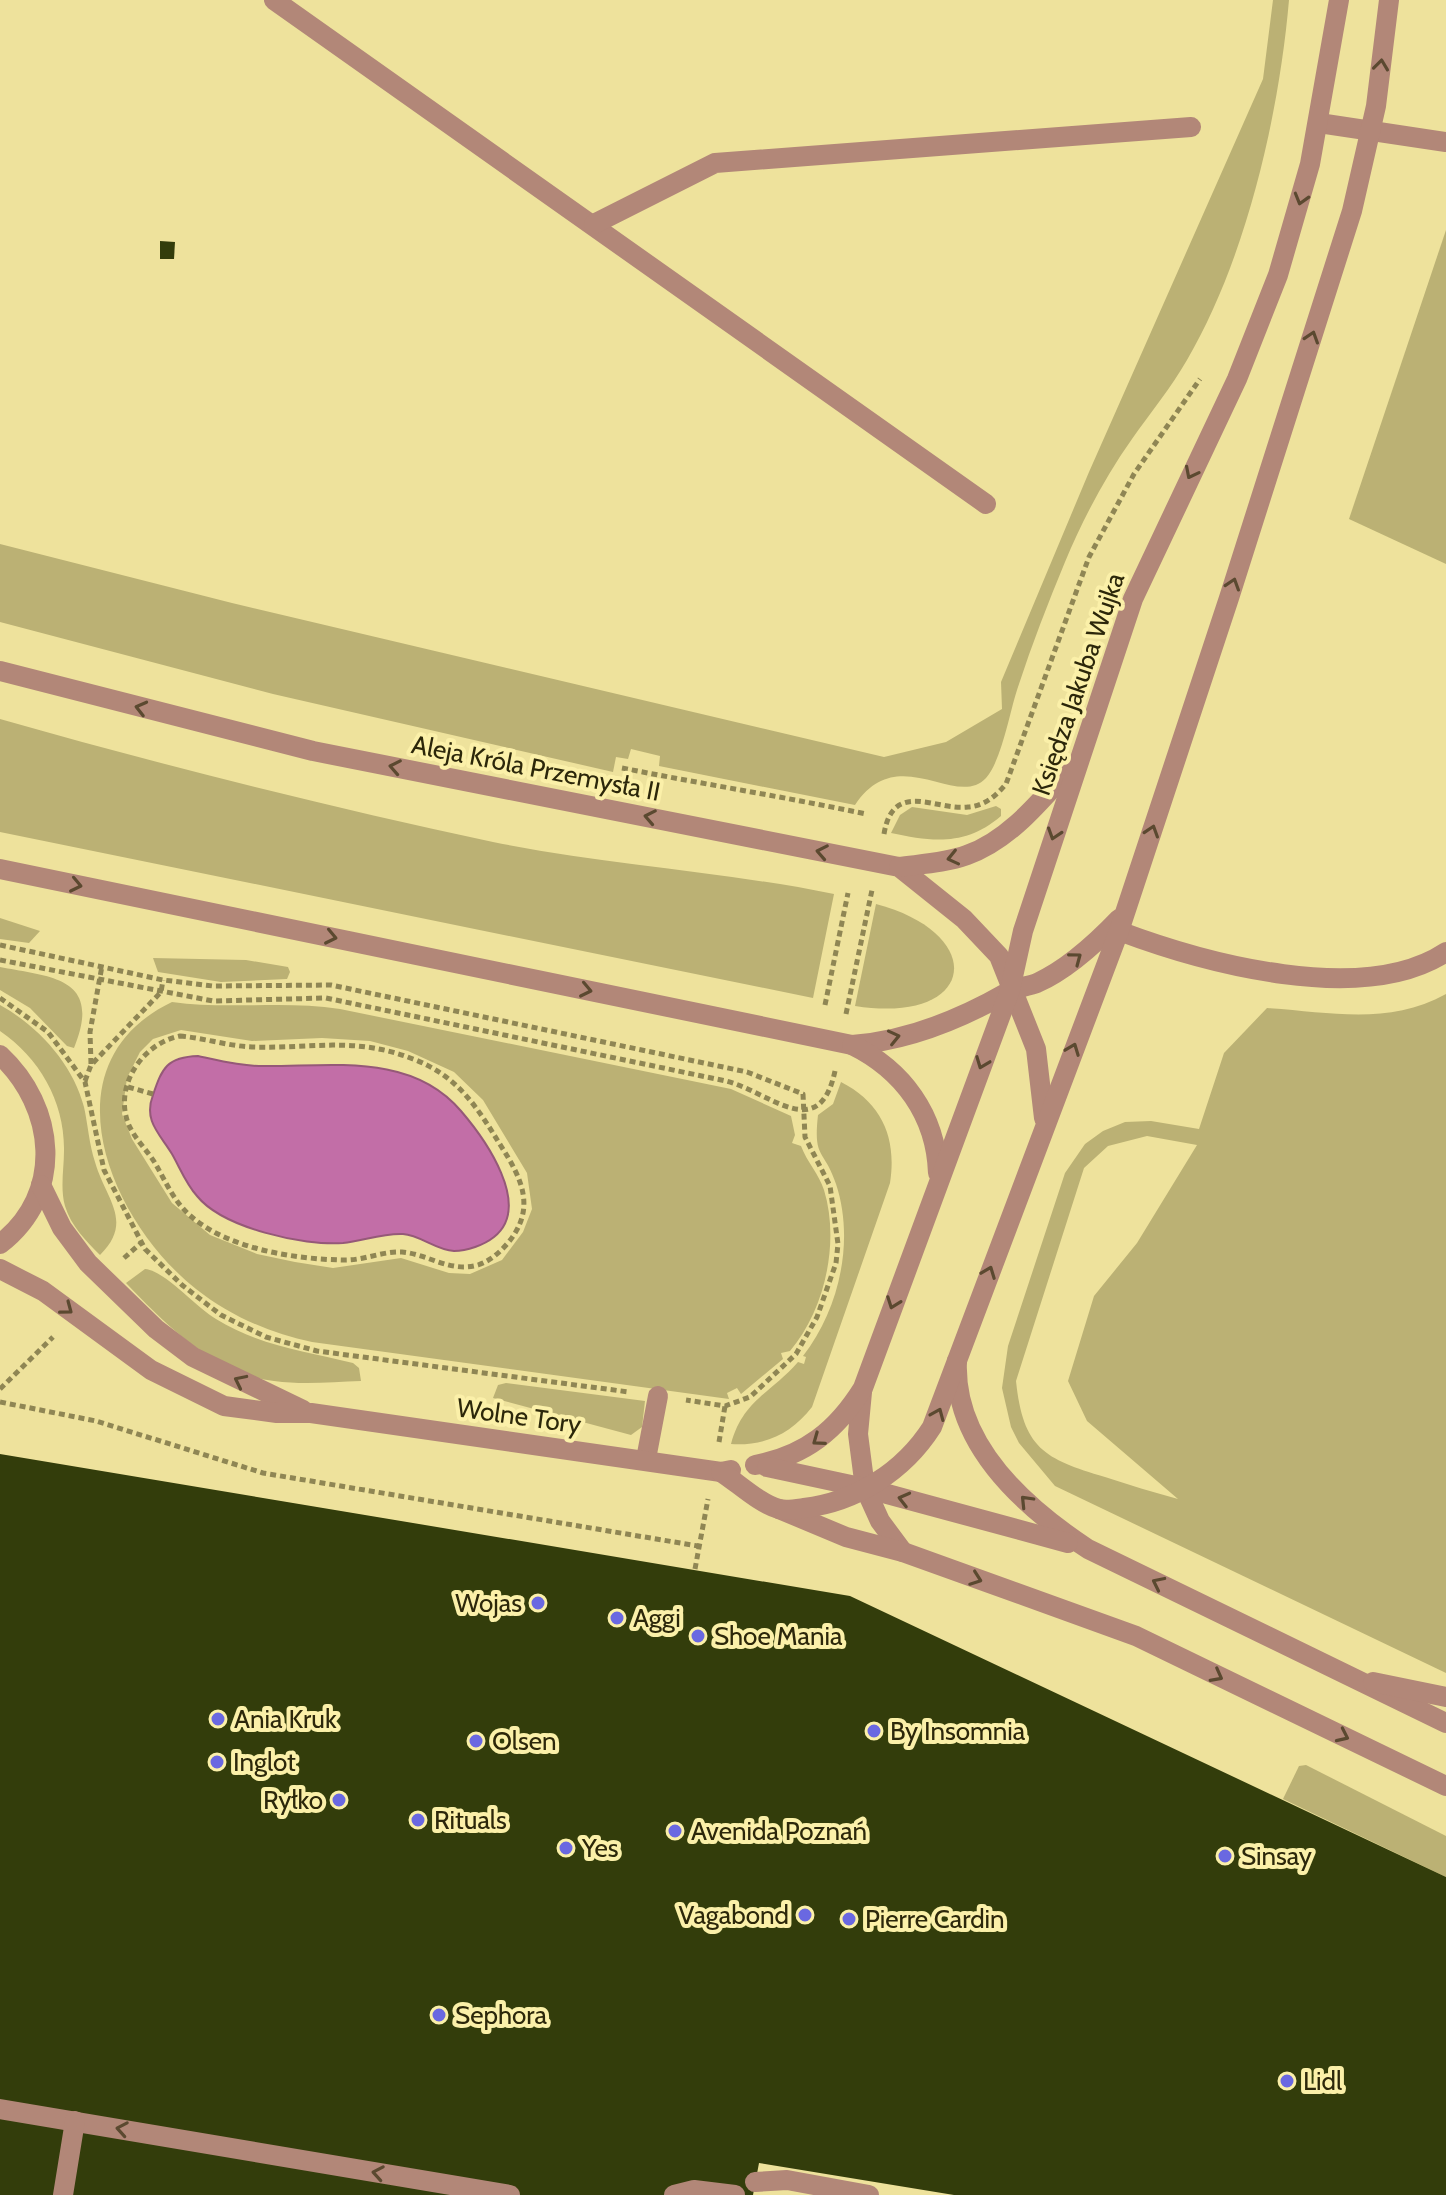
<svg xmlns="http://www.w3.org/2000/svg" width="1446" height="2195" font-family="Cabin,sans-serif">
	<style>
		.green { fill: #bbb174; fill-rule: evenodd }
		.water { fill: #c26ea7; stroke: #955978; stroke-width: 2 }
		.building { fill: #333d0b }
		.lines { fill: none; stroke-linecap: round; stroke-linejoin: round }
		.path { stroke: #8f8654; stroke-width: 5; stroke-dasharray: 6 4; stroke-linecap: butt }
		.lane { stroke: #b28778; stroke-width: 20 }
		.street { stroke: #b28778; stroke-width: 20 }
		.oneway { stroke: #5b4930 }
		.poi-dot { fill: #6a68e1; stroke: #fbf0a9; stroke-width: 3 }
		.labels { text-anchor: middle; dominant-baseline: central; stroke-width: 8; stroke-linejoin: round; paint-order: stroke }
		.street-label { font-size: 26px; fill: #2c270a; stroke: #fbf0a9 }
		.poi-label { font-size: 26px; fill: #2c270a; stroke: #fbf0a9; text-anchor: start }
	</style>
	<rect width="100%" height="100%" fill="#eee29c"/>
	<!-- green -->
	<g class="green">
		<path d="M 1273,0 L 1289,0 C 1279,116 1246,259 1187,360 C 1171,388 1150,413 1132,439 C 1105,477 1083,519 1065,562 C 1048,603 1032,644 1018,687 C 1010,710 1002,760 986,778 C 956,810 898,740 855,805 L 659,766 L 660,756 L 631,749 L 628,759 L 616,757 L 613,772 L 273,694 L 0,622 L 0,544 L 232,603 L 884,757 L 946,742 L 1002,709 L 1001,682 L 1089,472 L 1263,79 Z"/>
		<path d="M 1446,230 L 1446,564 L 1349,519 Z"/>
		<path d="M 0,719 C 162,765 328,807 493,842 C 606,865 721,871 834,894 L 813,998 L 0,832 Z"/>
		<path d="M 996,806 L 1001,809 L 1001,816 C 966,846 933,842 891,833 L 900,815 L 912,807 L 967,815 Z"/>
		<path d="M 876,904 C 989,934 977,1025 855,1006 Z"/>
		<path d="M 0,918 L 40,931 L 29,943 L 0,939 Z"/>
		<path d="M 153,958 L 246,960 L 288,967 L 290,972 L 287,979 L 221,982 L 158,972 Z"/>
		<path d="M 0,967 C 51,977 103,977 74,1048 L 67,1046 L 30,1008 L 0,990 Z"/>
		<path d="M 1446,994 L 1446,1673 L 1055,1486 L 1019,1443 L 1011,1427 L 1002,1388 L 1008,1346 L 1065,1173 L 1085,1144 L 1103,1131 L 1125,1122 L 1151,1121 L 1199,1129 L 1224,1053 L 1267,1008 C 1330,1012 1388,1026 1446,994 ZM 1147,1136 L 1197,1145 L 1137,1243 L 1094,1296 L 1068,1381 L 1087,1421 L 1178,1499 C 1153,1492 1129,1485 1105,1477 C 1044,1459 1023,1448 1016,1381 L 1084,1168 L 1108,1146 Z"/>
		<path d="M 172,1002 C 228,1010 284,1000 340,1009 L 731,1089 L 791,1116 L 795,1135 L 792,1143 L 801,1146 C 807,1162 819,1174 824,1190 C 840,1242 825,1310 790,1351 L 781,1353 L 783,1359 L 741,1394 L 737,1388 L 727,1393 L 729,1399 L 312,1342 C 270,1333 230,1316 196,1289 C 110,1221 43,1064 172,1002 ZM 181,1030 L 252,1041 L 322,1038 L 370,1041 L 408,1051 L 454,1072 L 483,1100 L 527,1173 L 532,1209 L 523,1232 L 502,1260 L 470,1274 L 449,1273 L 401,1258 L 333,1268 L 295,1262 L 257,1254 L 210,1235 L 172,1203 L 132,1139 L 122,1114 L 127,1078 L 140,1052 L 153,1039 Z"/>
		<path d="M 0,1005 C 38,1026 73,1064 84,1107 C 88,1125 89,1144 95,1162 C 106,1200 134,1221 100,1255 C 86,1241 71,1226 65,1206 C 60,1188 64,1169 64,1151 C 65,1103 40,1058 0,1031 Z"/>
		<path d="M 841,1082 C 882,1103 897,1138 890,1183 L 812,1407 C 791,1434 765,1446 731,1444 C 743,1400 770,1394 798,1362 L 804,1364 L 806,1357 L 803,1356 C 839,1310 855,1241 836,1184 C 824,1148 813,1160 818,1115 L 833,1104 Z"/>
		<path d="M 145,1269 C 164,1270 197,1308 216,1319 C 260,1346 304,1351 353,1363 L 359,1368 L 361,1381 C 332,1382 303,1385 274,1381 C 215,1374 165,1324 126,1283 Z"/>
		<path d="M 506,1383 L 645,1401 L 642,1427 L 631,1435 L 493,1398 L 498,1385 Z"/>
		<path d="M 1306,1765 L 1446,1836 L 1446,1877 L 1283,1799 L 1299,1766 Z"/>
	</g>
	<!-- water -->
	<path class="water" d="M 198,1056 C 221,1061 245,1067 269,1066 C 336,1066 413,1054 461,1111 C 485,1139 533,1206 494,1237 C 484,1245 467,1251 454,1251 C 436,1250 420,1235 403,1234 C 382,1233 363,1241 343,1243 C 303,1246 223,1228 197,1196 C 186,1184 180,1168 172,1154 C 160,1134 143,1121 153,1095 C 162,1068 167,1057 198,1056 Z"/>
	<!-- building -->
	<g class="building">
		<path d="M 160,241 L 175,242 L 174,259 L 160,259 Z"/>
		<path d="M 0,1454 L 850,1596 L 1446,1877 L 1446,2195 L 954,2195 L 759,2163 L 753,2195 L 0,2195 Z"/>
	</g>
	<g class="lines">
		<!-- path -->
		<g class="path">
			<path d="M 622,768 C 703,784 785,797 866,814"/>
			<path d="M 884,834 C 893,779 936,811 968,807 C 984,806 996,796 1006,784 L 1089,557 L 1134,474 L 1200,379"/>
			<path d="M 0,945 L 163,980 L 213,986 L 331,985 L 747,1072 L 803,1094 L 805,1137 L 830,1186 L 838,1244 L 836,1263 L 817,1317 L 796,1354 L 750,1397 L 725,1406 L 686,1400"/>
			<path d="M 0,960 L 213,1001 L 326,998 L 726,1081 C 770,1092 819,1145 835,1071"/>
			<path d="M 0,998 L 48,1032 L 85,1082 L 104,1170 L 145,1249 L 182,1285 L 221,1315 L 266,1337 L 317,1351 L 629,1392"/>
			<path d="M 825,1005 L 848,893"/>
			<path d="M 846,1014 L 872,890"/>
			<path d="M 180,1036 C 204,1038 228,1046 252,1047 C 310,1049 355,1036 413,1059 C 458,1076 477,1107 501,1146 C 522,1179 537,1209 507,1244 C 499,1253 490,1261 478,1265 C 450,1273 428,1254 402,1252 C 382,1251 363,1261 342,1260 C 295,1259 230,1249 193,1218 C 175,1204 166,1182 155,1163 C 147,1150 134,1138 128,1123 C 114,1085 143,1043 180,1036 Z"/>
			<path d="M 91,1064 L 90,1032 L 102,966"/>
			<path d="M 85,1081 L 91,1065 L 161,992 L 163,980"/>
			<path d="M 128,1087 L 153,1094"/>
			<path d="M 124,1258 L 141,1243"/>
			<path d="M 0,1389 L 53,1337"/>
			<path d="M 0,1402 L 96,1421 L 263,1473 L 698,1546"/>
			<path d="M 719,1442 L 725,1406"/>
			<path d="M 695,1569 L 708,1499"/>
		</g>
		<!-- lane -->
		<g class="lane">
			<path d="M 274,0 L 986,504"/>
			<path d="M 1319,123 L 1446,142"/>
			<path d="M 594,224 L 715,163 L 1191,127"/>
			<path d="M 1119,931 C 1204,963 1363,1007 1446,952"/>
			<path d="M 957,1361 C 953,1444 1024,1507 1088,1549 L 1446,1723"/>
			<path d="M 646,1459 L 658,1396"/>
			<path d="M 865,1488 L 1068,1543"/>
			<path d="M 865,1488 L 880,1521 L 903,1552"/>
			<path d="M 779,1509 L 846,1537 L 903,1552 L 1136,1636 L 1446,1786"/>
			<path d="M 1373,1682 L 1446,1697"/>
			<path d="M 0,2109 L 510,2195"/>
			<path d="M 755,2182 L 787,2180 L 869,2195"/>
			<path d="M 63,2195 L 75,2121"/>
			<path d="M 674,2195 L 694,2190 L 735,2195"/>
		</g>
		<!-- street -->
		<g class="street">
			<path d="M 0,671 L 313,751 L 899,867 L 964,919 L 999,956 L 1036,1049 L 1044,1118"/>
			<path d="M 899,867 C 921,864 945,863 967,855 C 1010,840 1042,799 1072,766"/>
			<path d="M 0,869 L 852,1045 C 907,1041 961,1019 1008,992 C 1016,987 1027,987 1037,983 C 1068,969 1096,943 1119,919"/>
			<path d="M 852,1045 C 903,1070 936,1115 938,1173"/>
			<path d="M 0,1055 C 56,1107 65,1194 0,1244"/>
			<path d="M 41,1185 L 62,1228 L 88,1263 L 156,1329 L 193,1357 L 303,1410"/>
			<path d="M 0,1269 L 43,1291 L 151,1370 L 224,1406 L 277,1413 L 311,1413 L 721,1472 L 731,1470"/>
			<path d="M 862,1392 L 858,1434 L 865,1488"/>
			<path d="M 755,1465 C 805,1456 837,1430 863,1388 L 1010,990 L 1023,931 L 1133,599 L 1237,379 L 1278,275 L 1310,164 L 1339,0"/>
			<path d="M 767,1467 L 865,1488"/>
			<path d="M 721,1472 C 738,1483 760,1504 779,1509 C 786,1511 797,1509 804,1508 C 856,1502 904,1471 932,1427 L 1119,931 L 1229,598 L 1352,211 L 1376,106 L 1389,0"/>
		</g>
	</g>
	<!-- one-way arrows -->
	<defs><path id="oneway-chevron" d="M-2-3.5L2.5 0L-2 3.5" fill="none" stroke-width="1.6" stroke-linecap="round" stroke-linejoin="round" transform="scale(2)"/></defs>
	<g class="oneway">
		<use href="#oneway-chevron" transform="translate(1381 65) rotate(-83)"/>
		<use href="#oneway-chevron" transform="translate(1301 199) rotate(106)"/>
		<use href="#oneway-chevron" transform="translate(1312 337) rotate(-72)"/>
		<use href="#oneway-chevron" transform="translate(1191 473) rotate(117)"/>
		<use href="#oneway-chevron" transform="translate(1233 584) rotate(-72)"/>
		<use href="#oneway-chevron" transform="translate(141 708) rotate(-166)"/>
		<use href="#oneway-chevron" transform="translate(395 767) rotate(-169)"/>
		<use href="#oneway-chevron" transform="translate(650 817) rotate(-169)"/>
		<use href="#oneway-chevron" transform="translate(1152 831) rotate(-72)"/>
		<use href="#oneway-chevron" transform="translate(1054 834) rotate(108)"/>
		<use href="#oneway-chevron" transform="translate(822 852) rotate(-169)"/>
		<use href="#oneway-chevron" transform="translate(953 858) rotate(167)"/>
		<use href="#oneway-chevron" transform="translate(76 885) rotate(12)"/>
		<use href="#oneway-chevron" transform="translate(331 937) rotate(12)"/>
		<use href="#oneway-chevron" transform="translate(1076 958) rotate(-37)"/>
		<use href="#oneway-chevron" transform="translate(586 990) rotate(12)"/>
		<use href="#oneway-chevron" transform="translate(894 1037) rotate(-13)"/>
		<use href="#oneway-chevron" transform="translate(1073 1049) rotate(-69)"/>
		<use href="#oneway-chevron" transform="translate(982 1063) rotate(111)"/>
		<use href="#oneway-chevron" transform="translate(989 1272) rotate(-69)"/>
		<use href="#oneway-chevron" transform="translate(893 1303) rotate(110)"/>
		<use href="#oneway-chevron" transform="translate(67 1309) rotate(37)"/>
		<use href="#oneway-chevron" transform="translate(240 1381) rotate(-154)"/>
		<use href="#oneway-chevron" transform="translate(938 1414) rotate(-67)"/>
		<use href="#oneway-chevron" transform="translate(818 1440) rotate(144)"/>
		<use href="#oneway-chevron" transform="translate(904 1499) rotate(-166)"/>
		<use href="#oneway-chevron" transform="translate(1026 1501) rotate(-134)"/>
		<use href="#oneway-chevron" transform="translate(976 1579) rotate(20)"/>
		<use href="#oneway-chevron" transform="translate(1158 1583) rotate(-154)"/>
		<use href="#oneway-chevron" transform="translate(1217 1676) rotate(28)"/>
		<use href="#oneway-chevron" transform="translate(1343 1736) rotate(25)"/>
		<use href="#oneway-chevron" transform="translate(122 2129) rotate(-170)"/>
		<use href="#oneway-chevron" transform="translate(378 2173) rotate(-170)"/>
	</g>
	<!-- markers -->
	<g class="poi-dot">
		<circle cx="538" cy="1603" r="8"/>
		<circle cx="617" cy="1618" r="8"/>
		<circle cx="698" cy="1636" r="8"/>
		<circle cx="218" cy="1719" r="8"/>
		<circle cx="874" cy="1731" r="8"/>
		<circle cx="476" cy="1741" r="8"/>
		<circle cx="217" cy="1762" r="8"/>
		<circle cx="339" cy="1800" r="8"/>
		<circle cx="418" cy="1820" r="8"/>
		<circle cx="675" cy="1831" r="8"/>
		<circle cx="566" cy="1848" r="8"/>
		<circle cx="1225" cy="1856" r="8"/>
		<circle cx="805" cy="1915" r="8"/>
		<circle cx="849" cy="1919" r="8"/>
		<circle cx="439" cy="2015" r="8"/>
		<circle cx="1287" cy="2081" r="8"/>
	</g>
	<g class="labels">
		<!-- street labels -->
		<g class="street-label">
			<text transform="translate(1078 684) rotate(-71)">Księdza Jakuba Wujka</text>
			<text transform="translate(536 768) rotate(11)">Aleja Króla Przemysła II</text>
			<text transform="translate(519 1416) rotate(8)">Wolne Tory</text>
		</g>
		<!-- poi labels -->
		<g class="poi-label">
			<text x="522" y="1603" text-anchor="end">Wojas</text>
			<text x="633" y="1618">Aggi</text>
			<text x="714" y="1636">Shoe Mania</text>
			<text x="234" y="1719">Ania Kruk</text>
			<text x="890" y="1731">By Insomnia</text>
			<text x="492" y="1741">Olsen</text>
			<text x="233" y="1762">Inglot</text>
			<text x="323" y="1800" text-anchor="end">Ryłko</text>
			<text x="434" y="1820">Rituals</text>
			<text x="691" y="1831">Avenida Poznań</text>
			<text x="582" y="1848">Yes</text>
			<text x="1241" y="1856">Sinsay</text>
			<text x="789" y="1915" text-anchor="end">Vagabond</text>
			<text x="865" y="1919">Pierre Cardin</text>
			<text x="455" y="2015">Sephora</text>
			<text x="1303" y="2081">Lidl</text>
		</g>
	</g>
</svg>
